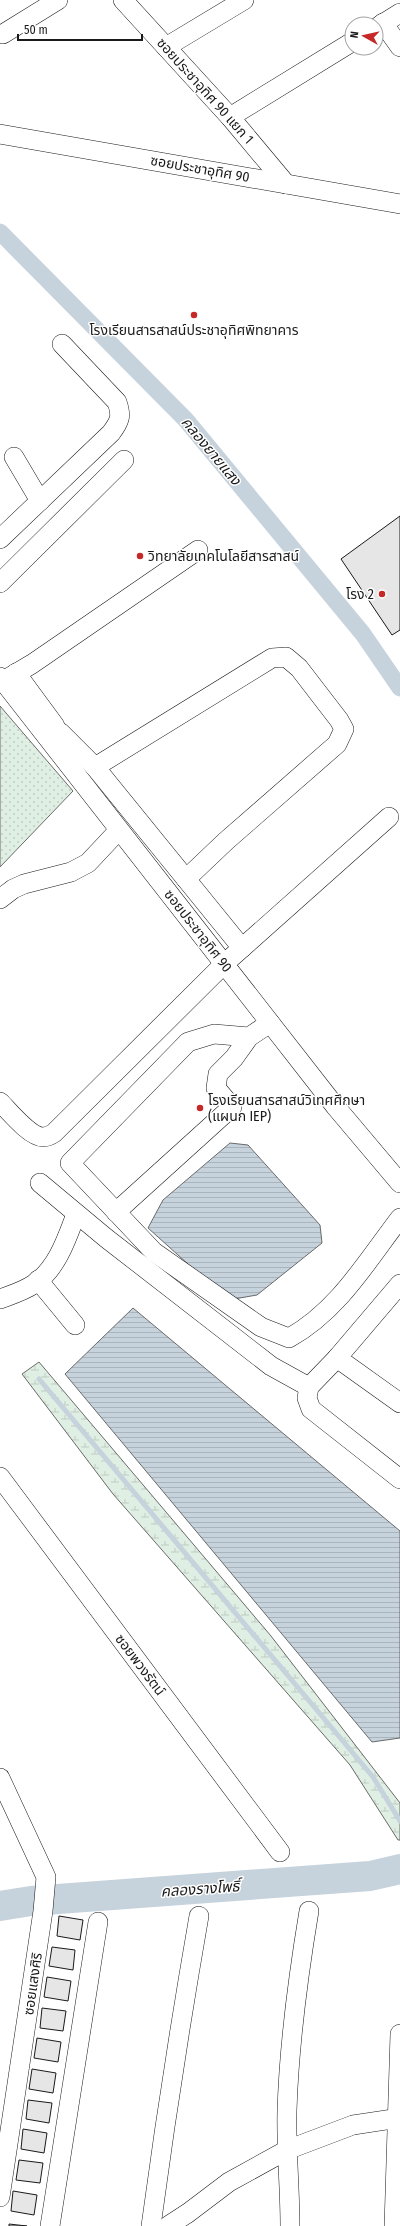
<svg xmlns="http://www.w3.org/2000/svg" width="400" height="2226" font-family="'Fira Sans Condensed','Noto Sans Thai',sans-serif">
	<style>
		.grass { fill: url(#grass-dots); stroke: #6a6a6a }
		.wetland { fill: url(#wetland-marsh); stroke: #6a6a6a }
		.water { fill: url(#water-rules); stroke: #6a6a6a }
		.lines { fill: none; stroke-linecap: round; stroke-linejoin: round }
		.stream { stroke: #c6d2dc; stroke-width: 5 }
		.canal { stroke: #c6d2dc; stroke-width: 17 }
		.river { stroke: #c6d2dc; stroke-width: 30 }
		.building { fill: #e6e6e6; stroke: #1a1a1a }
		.minor-casing { stroke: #1a1a1a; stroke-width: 20 }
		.minor { stroke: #fff; stroke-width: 19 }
		.poi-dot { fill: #c62828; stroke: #fff; stroke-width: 1.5 }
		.labels { text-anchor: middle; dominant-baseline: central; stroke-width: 3; stroke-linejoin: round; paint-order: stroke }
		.street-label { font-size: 14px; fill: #1a1a1a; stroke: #fff }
		.poi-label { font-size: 14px; fill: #1a1a1a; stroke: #fff; text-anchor: start }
		.water-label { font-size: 15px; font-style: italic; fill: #1a1a1a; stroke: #fff }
	</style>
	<defs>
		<pattern id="grass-dots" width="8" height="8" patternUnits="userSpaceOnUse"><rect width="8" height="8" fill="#e0efe3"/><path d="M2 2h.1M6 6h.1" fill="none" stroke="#c0ccc2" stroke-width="1.8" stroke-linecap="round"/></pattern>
		<pattern id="wetland-marsh" width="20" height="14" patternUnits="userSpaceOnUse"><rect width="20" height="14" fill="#e0efe3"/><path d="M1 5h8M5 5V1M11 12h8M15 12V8" fill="none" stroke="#c0ccc2"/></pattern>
		<pattern id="water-rules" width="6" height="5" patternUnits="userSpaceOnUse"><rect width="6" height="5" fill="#c6d2dc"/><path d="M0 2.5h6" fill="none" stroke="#aab4bc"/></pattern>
	</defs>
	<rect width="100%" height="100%" fill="#fff"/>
	<!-- grass -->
	<path class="grass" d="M 0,706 L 73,791 L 0,867 Z"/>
	<!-- wetland -->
	<path class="wetland" d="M 39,1362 L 271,1636 L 400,1803 L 400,1840 L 398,1840 L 350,1765 L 113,1494 L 22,1374 Z"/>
	<!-- water -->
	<g class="water">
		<path d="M 230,1143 L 248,1145 L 320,1225 L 322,1243 L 257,1295 L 228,1300 L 148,1228 L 163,1200 Z"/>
		<path d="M 133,1308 L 400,1531 L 400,1738 L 372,1742 L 65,1374 Z"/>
	</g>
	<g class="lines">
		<!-- stream -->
		<path class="stream" d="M 39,1379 L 373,1777 L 400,1821"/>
		<!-- canal -->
		<path class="canal" d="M 0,232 L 186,420 L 363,634 L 400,688"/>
		<!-- river -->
		<path class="river" d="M 0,1906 L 31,1901 L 370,1876 L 400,1869"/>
	</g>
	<!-- building -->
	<g class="building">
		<path d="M 400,516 L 400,630 L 392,635 L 341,559 Z"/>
		<path d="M 59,1916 L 83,1920 L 80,1940 L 57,1936 Z"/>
		<path d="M 52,1947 L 75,1950 L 73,1970 L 49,1966 Z"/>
		<path d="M 47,1977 L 71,1981 L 68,2001 L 44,1997 Z"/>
		<path d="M 42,2008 L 66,2011 L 63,2031 L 40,2028 Z"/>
		<path d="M 37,2038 L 61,2042 L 58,2062 L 34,2058 Z"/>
		<path d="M 32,2069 L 56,2073 L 53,2093 L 29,2089 Z"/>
		<path d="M 28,2100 L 52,2103 L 49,2123 L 26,2119 Z"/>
		<path d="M 23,2129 L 47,2133 L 44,2153 L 21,2149 Z"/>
		<path d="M 19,2160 L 43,2163 L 40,2183 L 16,2180 Z"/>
		<path d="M 13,2191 L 37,2195 L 34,2215 L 11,2211 Z"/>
		<path d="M 9,2224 L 27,2226 L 9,2226 Z"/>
	</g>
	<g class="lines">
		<defs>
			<g id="minor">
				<path d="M 123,0 L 230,117 L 286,184"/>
				<path d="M 383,23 L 400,47"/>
				<path d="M 376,28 L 400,13"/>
				<path d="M 3,34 L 58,0"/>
				<path d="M 166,47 L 244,0"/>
				<path d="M 230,117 L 352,42"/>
				<path d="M 0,134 L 400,204"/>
				<path d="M 14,457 L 40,501"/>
				<path d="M 0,539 L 111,433 C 120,421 122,416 117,402 L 62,344"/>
				<path d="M 0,583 L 124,460"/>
				<path d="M 16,673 L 55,726"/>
				<path d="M 0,677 L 335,1106 L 400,1183"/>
				<path d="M 3,681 L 32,664 L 198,550"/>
				<path d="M 37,718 L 61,733 L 95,767 L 272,658 L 286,657 L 299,668 L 339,720 L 344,729 L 337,744 L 226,841 L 186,879"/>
				<path d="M 95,767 L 242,948"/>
				<path d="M 0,899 L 13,889 L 24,884 L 71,872 L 88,863 L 118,831"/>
				<path d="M 270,1023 L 249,1037 L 214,1034 L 188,1042 L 70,1163 L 154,1252 L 261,1327 L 289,1338 C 338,1311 367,1261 400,1218"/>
				<path d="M 0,1102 C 9,1111 30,1137 43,1137 C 47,1137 51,1135 54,1133 L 224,964 L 389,817"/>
				<path d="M 40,1183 L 106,1238 L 271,1366 L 309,1387"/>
				<path d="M 116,1212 L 232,1107 L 216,1088 L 218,1074 L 234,1058 L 249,1037"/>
				<path d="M 38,1280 L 75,1325"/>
				<path d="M 400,1284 L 337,1358 L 309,1387 L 307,1398 L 311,1409 L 400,1479"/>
				<path d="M 0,1299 C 11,1295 24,1291 34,1284 C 57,1269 67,1238 76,1214"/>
				<path d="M 337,1358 L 400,1403"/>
				<path d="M 0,1477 L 280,1852"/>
				<path d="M 0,1778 L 46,1877 L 43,1911 L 0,2197"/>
				<path d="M 50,2226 L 98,1922"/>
				<path d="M 151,2226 C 165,2122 181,2019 199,1916"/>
				<path d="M 168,2226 L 188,2213 L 229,2182 L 287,2150 L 353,2125 L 400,2118"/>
				<path d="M 290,2226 C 290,2187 286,2149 287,2111 C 289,2044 298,1977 309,1911"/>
				<path d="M 394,2226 L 400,2034"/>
			</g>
		</defs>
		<!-- minor casing -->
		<use href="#minor" class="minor-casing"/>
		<!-- minor -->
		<use href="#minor" class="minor"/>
	</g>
	<!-- markers -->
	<g class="poi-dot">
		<circle cx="194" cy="315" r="4"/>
		<circle cx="140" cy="556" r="4"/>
		<circle cx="382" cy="594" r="4"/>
		<circle cx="200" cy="1108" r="4"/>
	</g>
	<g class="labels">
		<!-- street labels -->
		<g class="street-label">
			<text transform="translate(205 91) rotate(48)">ซอยประชาอุทิศ 90 แยก 1</text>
			<text transform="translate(200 169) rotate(10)">ซอยประชาอุทิศ 90</text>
			<text transform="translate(198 931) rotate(52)">ซอยประชาอุทิศ 90</text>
			<text transform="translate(140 1665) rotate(53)">ซอยพวงรัตน์</text>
			<text transform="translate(33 1984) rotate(-82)">ซอยแสงศิริ</text>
		</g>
		<!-- poi labels -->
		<g class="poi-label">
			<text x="194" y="330" text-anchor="middle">โรงเรียนสารสาสน์ประชาอุทิศพิทยาคาร</text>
			<text x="148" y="556">วิทยาลัยเทคโนโลยีสารสาสน์</text>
			<text x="374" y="594" text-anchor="end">โรง 2</text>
			<text x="208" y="1100">โรงเรียนสารสาสน์วิเทศศึกษา<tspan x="208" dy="16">(แผนก IEP)</tspan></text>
		</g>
		<!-- water labels -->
		<g class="water-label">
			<text transform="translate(211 451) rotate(50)">คลองยายแสง</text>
			<text transform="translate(200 1889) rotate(-4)">คลองรางโพธิ์</text>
		</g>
	</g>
	<!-- north arrow -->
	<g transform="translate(364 36) rotate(278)"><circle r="19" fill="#ffffff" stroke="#a3a3a3"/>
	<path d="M0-3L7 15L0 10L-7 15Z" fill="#c62828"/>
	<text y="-6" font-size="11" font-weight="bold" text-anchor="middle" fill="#1a1a1a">N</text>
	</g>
	<!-- scale -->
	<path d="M18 34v6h124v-6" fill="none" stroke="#1a1a1a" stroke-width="2"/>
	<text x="24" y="34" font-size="12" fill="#1a1a1a" stroke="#ffffff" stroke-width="3" paint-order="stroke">50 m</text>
</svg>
